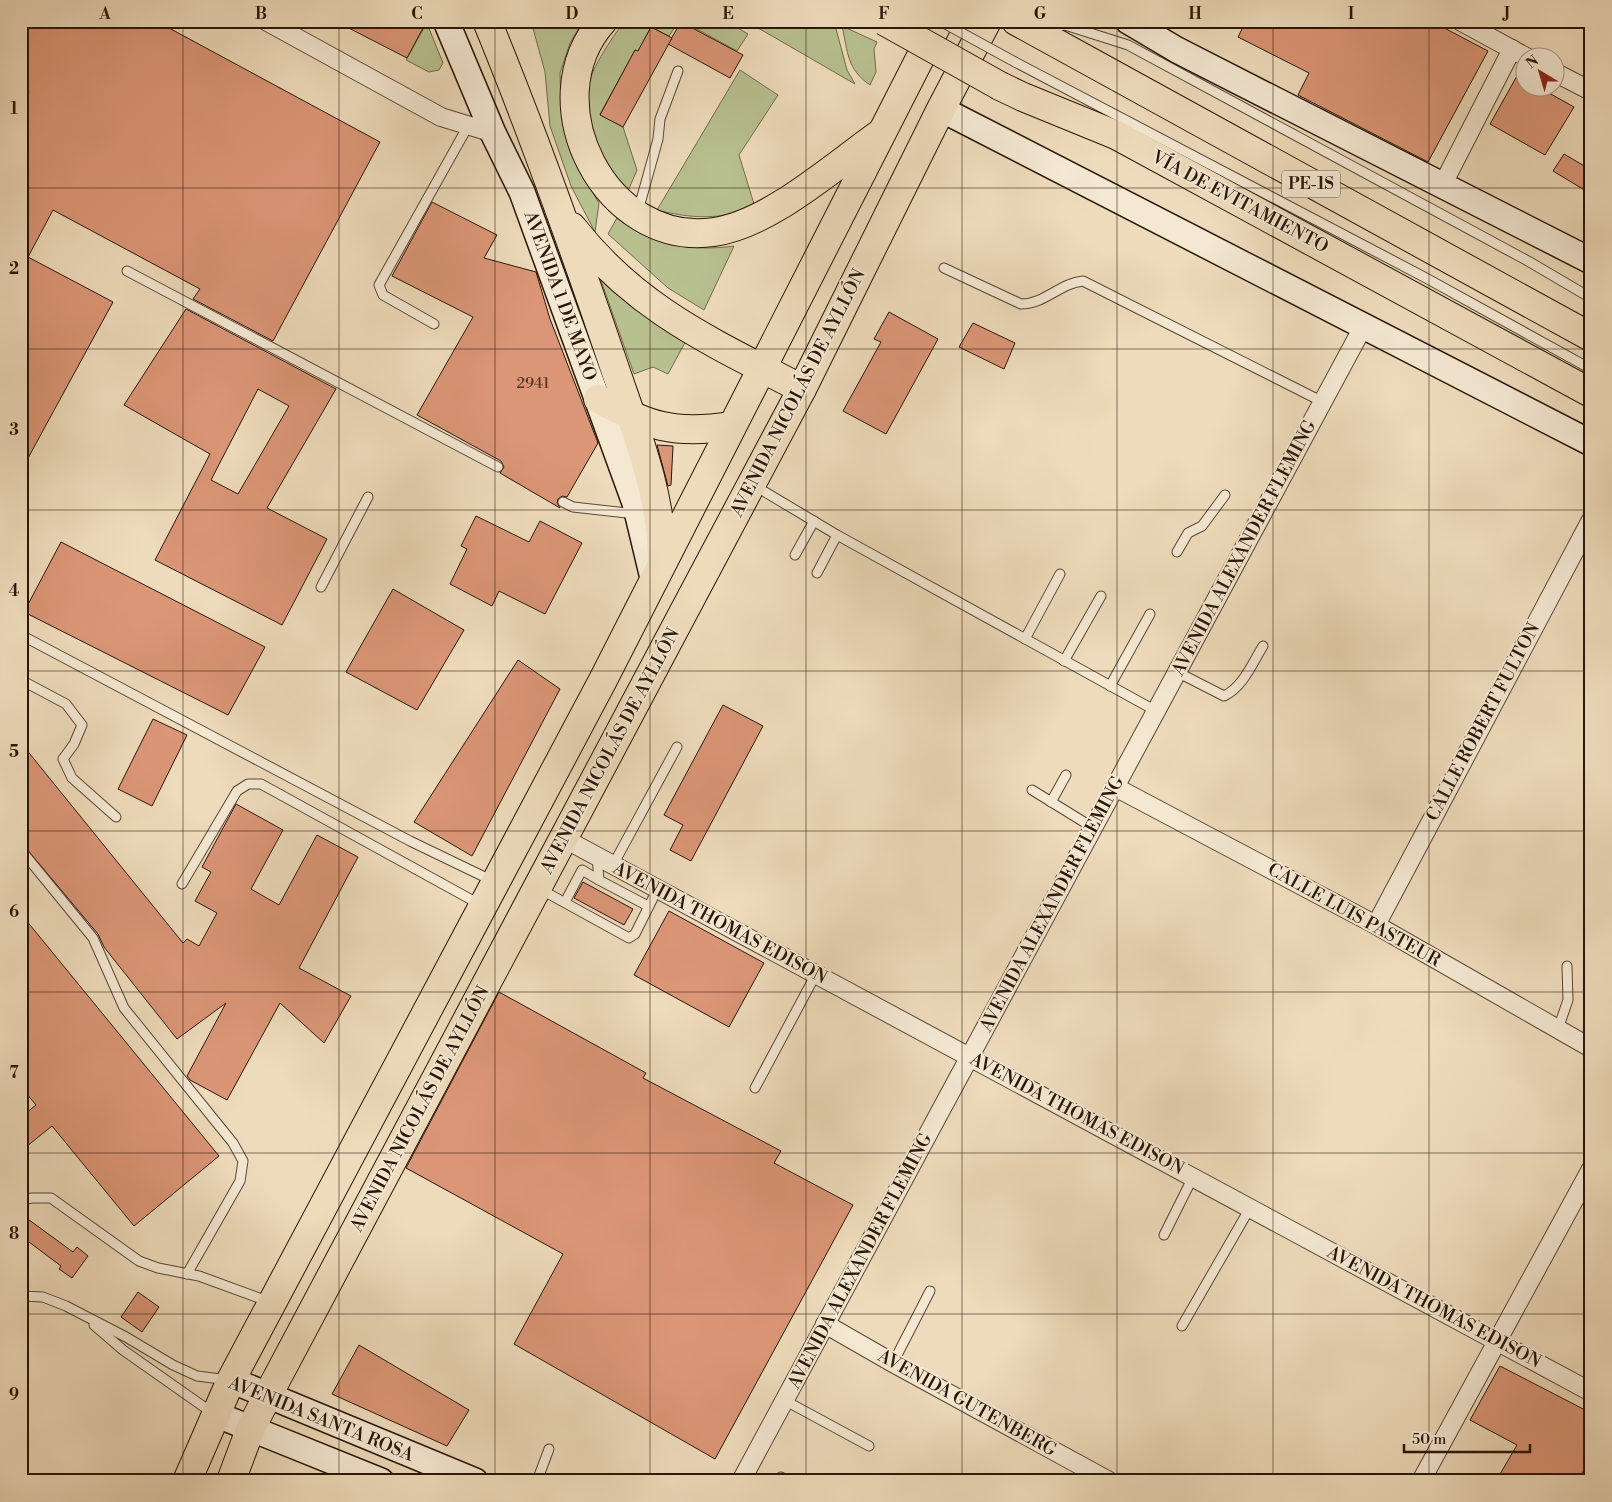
<svg xmlns="http://www.w3.org/2000/svg" width="1612" height="1502" font-family="'Libre Bodoni',serif">
	<style>
		.green { fill: #b8c090; stroke: #706b4c }
		.building { fill: #db9677; stroke: #291607; fill-rule: evenodd }
		.lines { fill: none; stroke-linecap: round; stroke-linejoin: round }
		.lane-casing { stroke: #5a4734; stroke-width: 11 }
		.street-casing { stroke: #5a4734; stroke-width: 20 }
		.secondary-casing { stroke: #291607; stroke-width: 28 }
		.primary-casing { stroke: #291607; stroke-width: 30 }
		.highway-casing { stroke: #291607; stroke-width: 30 }
		.lane { stroke: #f4e8d3; stroke-width: 9 }
		.street { stroke: #f4e8d3; stroke-width: 18 }
		.secondary { stroke: #f4e8d3; stroke-width: 25 }
		.primary { stroke: #eedbbb; stroke-width: 28 }
		.highway { stroke: #eedbbb; stroke-width: 28 }
		.lane-bridge-casing { stroke: #5a4734; stroke-width: 11; stroke-linecap: butt }
		.highway-bridge-casing { stroke: #291607; stroke-width: 30; stroke-linecap: butt }
		.lane-bridge { stroke: #f4e8d3; stroke-width: 9 }
		.highway-bridge { stroke: #eedbbb; stroke-width: 28 }
		.grid { fill: none; stroke: #291607; stroke-width: 1; stroke-opacity: 0.55 }
		.labels { text-anchor: middle; dominant-baseline: central; stroke-width: 4; stroke-linejoin: round; paint-order: stroke }
		.number-label { font-size: 15px; fill: #563623 }
		.shield { fill: #f4e8d3; stroke: #654; stroke-width: 1 }
		.shield-label { font-size: 16px; font-weight: bold; fill: #291607 }
		.street-label { font-size: 18px; fill: #291607; stroke: #f4e8d3 }
		.neatline { fill: none; stroke: #291607; stroke-width: 2 }
		.grid-label { font-size: 16px; text-anchor: middle; font-weight: bold; fill: #291607 }
	</style>
	<rect width="100%" height="100%" fill="#eedbbb"/>
	<filter id="stains"><feTurbulence type="fractalNoise" baseFrequency=".004" numOctaves="4"/><feColorMatrix values="0 0 0 0 .2 0 0 0 0 .09 0 0 0 0 .02 0 0 0 .5 -.17"/></filter>
	<radialGradient id="worn" r=".72"><stop offset=".6" stop-color="#630" stop-opacity="0"/><stop offset="1" stop-color="#630" stop-opacity=".3"/></radialGradient>
	<!-- green -->
	<g class="green">
		<path d="M 410,21 L 426,21 L 443,63 L 439,70 L 429,72 L 406,60 L 424,28 Z"/>
		<path d="M 531,21 L 583,21 L 570,43 L 560,73 L 561,110 L 568,141 L 576,164 L 599,203 L 595,232 L 571,186 L 550,126 L 545,72 Z"/>
		<path d="M 628,21 L 679,21 L 669,36 L 651,27 L 638,51 L 635,50 L 600,114 L 623,127 L 637,170 L 628,191 C 601,164 583,126 589,86 C 590,74 600,58 606,48 C 613,37 618,28 628,21 Z"/>
		<path d="M 682,21 L 726,21 L 748,34 L 737,51 Z"/>
		<path d="M 746,21 L 827,21 L 835,25 L 847,70 L 855,84 Z"/>
		<path d="M 842,26 L 877,42 L 874,49 L 876,72 L 870,85 C 847,69 848,53 842,26 Z"/>
		<path d="M 740,70 L 778,95 L 739,155 L 754,204 C 725,222 688,218 657,210 Z"/>
		<path d="M 617,218 C 652,245 691,252 734,246 L 704,310 L 668,288 L 608,234 Z"/>
		<path d="M 598,272 C 627,305 650,318 688,337 L 668,374 L 653,367 L 634,374 Z"/>
	</g>
	<!-- building -->
	<g class="building">
		<path d="M 21,21 L 156,21 L 380,142 L 273,341 L 193,299 L 200,289 L 53,210 L 28,257 L 113,302 L 21,471 L 21,106 L 29,92 L 21,88 Z"/>
		<path d="M 335,21 L 409,21 L 423,28 L 407,58 Z"/>
		<path d="M 1246,21 L 1431,21 L 1488,51 L 1428,162 L 1298,95 L 1309,73 L 1238,37 Z"/>
		<path d="M 681,22 L 743,55 L 730,78 L 668,44 Z"/>
		<path d="M 651,27 L 672,38 L 623,127 L 600,115 L 635,50 L 638,51 Z"/>
		<path d="M 1522,67 L 1524,68 L 1524,88 L 1540,88 L 1574,107 L 1545,155 L 1490,124 Z"/>
		<path d="M 1564,154 L 1591,170 L 1591,194 L 1553,171 Z"/>
		<path d="M 432,202 L 497,235 L 484,258 L 536,272 L 550,319 L 598,443 L 567,497 L 562,496 L 558,499 L 557,503 L 560,508 L 500,473 L 504,467 L 501,461 L 417,415 L 473,317 L 392,276 Z"/>
		<path d="M 186,309 L 336,389 L 267,508 L 327,539 L 282,625 L 155,560 L 210,454 L 124,405 ZM 258,389 L 289,406 L 238,494 L 211,480 Z"/>
		<path d="M 889,312 L 938,339 L 886,434 L 843,411 L 881,342 L 874,339 Z"/>
		<path d="M 973,323 L 1015,343 L 1004,369 L 959,347 Z"/>
		<path d="M 657,445 L 673,446 L 671,485 L 668,486 Z"/>
		<path d="M 476,516 L 529,542 L 540,521 L 582,543 L 545,614 L 499,591 L 492,606 L 450,584 L 467,549 L 461,546 Z"/>
		<path d="M 61,542 L 265,647 L 228,715 L 24,612 Z"/>
		<path d="M 393,589 L 464,630 L 417,710 L 346,672 Z"/>
		<path d="M 518,660 L 560,689 L 472,856 L 414,822 Z"/>
		<path d="M 723,705 L 763,726 L 691,861 L 670,850 L 683,825 L 664,815 Z"/>
		<path d="M 153,719 L 187,735 L 152,806 L 118,789 Z"/>
		<path d="M 21,743 L 183,943 L 187,939 L 199,946 L 217,913 L 195,901 L 211,872 L 202,867 L 236,804 L 283,830 L 251,889 L 279,905 L 317,835 L 358,857 L 299,968 L 351,996 L 324,1043 L 280,1003 L 227,1100 L 190,1080 L 187,1076 L 226,1003 L 177,1039 L 104,947 L 98,934 L 21,842 Z"/>
		<path d="M 583,882 L 633,909 L 624,925 L 574,898 Z"/>
		<path d="M 669,911 L 764,963 L 729,1027 L 634,975 Z"/>
		<path d="M 21,914 L 219,1156 L 134,1226 L 52,1126 L 21,1151 L 21,1117 L 36,1105 L 21,1087 Z"/>
		<path d="M 499,992 L 646,1073 L 643,1078 L 781,1151 L 774,1163 L 853,1205 L 715,1459 L 514,1344 L 563,1254 L 406,1168 Z"/>
		<path d="M 21,1214 L 73,1252 L 77,1247 L 88,1256 L 72,1278 L 59,1269 L 61,1266 L 21,1236 Z"/>
		<path d="M 138,1292 L 159,1307 L 142,1332 L 121,1317 Z"/>
		<path d="M 359,1345 L 469,1410 L 447,1446 L 332,1394 Z"/>
		<path d="M 1500,1366 L 1591,1413 L 1591,1457 L 1578,1481 L 1496,1481 L 1517,1445 L 1470,1420 Z"/>
	</g>
	<g class="lines">
		<defs>
			<g id="lane">
				<path d="M 1044,28 L 1065,25 L 1128,45 L 1528,261 L 1591,298"/>
				<path d="M 1015,62 L 1426,278 L 1591,369"/>
				<path d="M 638,211 L 658,139 L 660,119 L 678,71"/>
				<path d="M 944,268 L 1021,304 C 1045,304 1060,283 1083,281 L 1323,402"/>
				<path d="M 127,271 L 498,467"/>
				<path d="M 434,324 L 383,295 L 379,285 L 468,126"/>
				<path d="M 755,486 L 837,535 L 1156,711"/>
				<path d="M 563,502 L 573,507 L 636,514"/>
				<path d="M 1177,552 L 1188,533 L 1202,526 L 1225,495"/>
				<path d="M 795,555 L 814,521"/>
				<path d="M 817,573 L 837,535"/>
				<path d="M 321,587 L 368,497"/>
				<path d="M 21,635 L 410,841 L 493,881"/>
				<path d="M 1025,639 L 1060,574"/>
				<path d="M 1064,661 L 1101,596"/>
				<path d="M 1177,672 L 1224,696 C 1243,687 1252,664 1263,646"/>
				<path d="M 21,680 L 66,704 L 82,725 L 74,744 L 63,759 L 72,778 L 116,817"/>
				<path d="M 1110,686 L 1150,614"/>
				<path d="M 1032,790 L 1092,827"/>
				<path d="M 1051,802 L 1066,775"/>
				<path d="M 21,850 L 93,938 L 124,1008 L 233,1143 L 243,1161 L 240,1181 L 187,1274"/>
				<path d="M 597,857 L 599,880 L 648,906"/>
				<path d="M 613,865 L 677,747"/>
				<path d="M 182,884 L 237,791 L 248,784 L 261,784 L 481,905"/>
				<path d="M 540,889 L 629,938 L 635,934 L 658,888"/>
				<path d="M 565,902 L 582,870 L 599,880"/>
				<path d="M 1558,1029 L 1568,1000 L 1567,966"/>
				<path d="M 755,1088 L 816,974"/>
				<path d="M 21,1200 L 32,1198 L 51,1198 L 139,1261 L 158,1268 L 199,1276 L 270,1302"/>
				<path d="M 1164,1235 L 1193,1177"/>
				<path d="M 21,1296 L 43,1297 L 66,1306 L 126,1337 L 173,1365 L 197,1376 L 229,1380"/>
				<path d="M 94,1325 L 123,1350 L 214,1414"/>
				<path d="M 1182,1326 L 1250,1208"/>
				<path d="M 893,1363 L 930,1291"/>
				<path d="M 784,1400 L 869,1446"/>
				<path d="M 537,1481 L 549,1449"/>
				<path d="M 779,1481 L 781,1477"/>
			</g>
			<g id="street">
				<path d="M 266,21 L 441,117 L 493,133"/>
				<path d="M 1460,21 L 1528,58"/>
				<path d="M 1554,72 L 1591,91"/>
				<path d="M 1443,184 L 1512,49"/>
				<path d="M 1115,787 L 1376,925 L 1591,1048"/>
				<path d="M 563,838 L 1591,1392"/>
				<path d="M 1376,925 L 1591,520"/>
				<path d="M 825,1324 L 893,1363 L 1109,1481"/>
				<path d="M 741,1481 L 1363,327"/>
				<path d="M 1421,1481 L 1591,1169"/>
			</g>
			<g id="secondary">
				<path d="M 446,21 L 493,133 L 522,192 L 635,503 L 653,578"/>
				<path d="M 1128,21 L 1177,50 L 1591,261"/>
				<path d="M 941,109 L 1591,443"/>
				<path d="M 231,1380 L 475,1481"/>
				<path d="M 215,1414 L 381,1481"/>
			</g>
			<g id="primary">
				<path d="M 598,399 C 648,426 674,435 731,426"/>
				<path d="M 187,1481 L 231,1380 L 603,680 L 939,21"/>
				<path d="M 231,1481 L 250,1430 L 268,1395 L 802,389 L 941,109 L 987,21"/>
			</g>
			<g id="highway">
				<path d="M 487,21 C 533,133 574,248 613,363 C 634,426 662,493 662,561"/>
				<path d="M 603,21 C 531,102 606,248 714,232 C 770,224 834,166 881,133"/>
				<path d="M 1016,21 L 1591,337"/>
				<path d="M 1000,86 L 1023,97 L 1116,135 L 1591,393"/>
				<path d="M 572,227 C 637,310 712,342 802,389"/>
			</g>
		</defs>
		<!-- lane casing -->
		<use href="#lane" class="lane-casing"/>
		<!-- street casing -->
		<use href="#street" class="street-casing"/>
		<!-- secondary casing -->
		<use href="#secondary" class="secondary-casing"/>
		<!-- primary casing -->
		<use href="#primary" class="primary-casing"/>
		<!-- highway casing -->
		<use href="#highway" class="highway-casing"/>
		<!-- lane -->
		<use href="#lane" class="lane"/>
		<!-- street -->
		<use href="#street" class="street"/>
		<!-- secondary -->
		<use href="#secondary" class="secondary"/>
		<!-- primary -->
		<use href="#primary" class="primary"/>
		<!-- highway -->
		<use href="#highway" class="highway"/>
		<defs>
			<path id="lane-bridge" d="M 940,21 L 1015,62"/>
			<path id="highway-bridge" d="M 884,21 L 1000,86"/>
		</defs>
		<!-- lane-bridge casing -->
		<use href="#lane-bridge" class="lane-bridge-casing"/>
		<!-- highway-bridge casing -->
		<use href="#highway-bridge" class="highway-bridge-casing"/>
		<!-- lane-bridge -->
		<use href="#lane-bridge" class="lane-bridge"/>
		<!-- highway-bridge -->
		<use href="#highway-bridge" class="highway-bridge"/>
	</g>
	<!-- grid -->
	<path class="grid" d="M 183,21 L 183,1481M 339,21 L 339,1481M 495,21 L 495,1481M 650,21 L 650,1481M 806,21 L 806,1481M 962,21 L 962,1481M 1117,21 L 1117,1481M 1273,21 L 1273,1481M 1429,21 L 1429,1481M 21,188 L 1591,188M 21,349 L 1591,349M 21,510 L 1591,510M 21,671 L 1591,671M 21,831 L 1591,831M 21,992 L 1591,992M 21,1153 L 1591,1153M 21,1314 L 1591,1314"/>
	<g class="labels">
		<!-- number labels -->
		<g class="number-label">
			<text x="533" y="383">2941</text>
		</g>
		<!-- shield labels -->
		<rect class="shield" x="1282" y="170.5" width="58" height="27" rx="4"/>
		<g class="shield-label">
			<text x="1311" y="184">PE-1S</text>
		</g>
		<!-- street labels -->
		<g class="street-label">
			<text transform="translate(1240 202) rotate(28)">VÍA DE EVITAMIENTO</text>
			<text transform="translate(560 296) rotate(70)">AVENIDA 1 DE MAYO</text>
			<text transform="translate(798 393) rotate(-63)">AVENIDA NICOLÁS DE AYLLÓN</text>
			<text transform="translate(1244 548) rotate(-62)">AVENIDA ALEXANDER FLEMING</text>
			<text transform="translate(1483 722) rotate(-62)">CALLE ROBERT FULTON</text>
			<text transform="translate(610 751) rotate(-62)">AVENIDA NICOLÁS DE AYLLÓN</text>
			<text transform="translate(1052 904) rotate(-62)">AVENIDA ALEXANDER FLEMING</text>
			<text transform="translate(1354 915) rotate(29)">CALLE LUIS PASTEUR</text>
			<text transform="translate(720 923) rotate(28)">AVENIDA THOMAS EDISON</text>
			<text transform="translate(420 1109) rotate(-62)">AVENIDA NICOLÁS DE AYLLÓN</text>
			<text transform="translate(1077 1114) rotate(28)">AVENIDA THOMAS EDISON</text>
			<text transform="translate(860 1261) rotate(-62)">AVENIDA ALEXANDER FLEMING</text>
			<text transform="translate(1434 1307) rotate(28)">AVENIDA THOMAS EDISON</text>
			<text transform="translate(967 1403) rotate(29)">AVENIDA GUTENBERG</text>
			<text transform="translate(321 1419) rotate(22)">AVENIDA SANTA ROSA</text>
		</g>
	</g>
	<!-- margin -->
	<rect width="1612" height="1502" fill="none" stroke="#eedbbb" stroke-width="55"/>
	<!-- north arrow -->
	<g transform="translate(1540 72) rotate(322)"><circle r="24" fill="#f4e8d3" stroke="#a39481"/>
	<path d="M0-4L9 19L0 12L-9 19Z" fill="#8f2418"/>
	<text y="-8" font-size="14" font-weight="bold" text-anchor="middle" fill="#291607">N</text>
	</g>
	<!-- scale -->
	<path d="M1404 1444v8h126v-8" fill="none" stroke="#291607" stroke-width="2.5"/>
	<text x="1412" y="1444" font-size="15" fill="#291607" stroke="#f4e8d3" stroke-width="4" paint-order="stroke">50 m</text>
	<rect x="28" y="28" width="1556" height="1446" class="neatline"/>
	<g class="grid-label">
		<text x="105" y="19">A</text>
		<text x="261" y="19">B</text>
		<text x="417" y="19">C</text>
		<text x="572" y="19">D</text>
		<text x="728" y="19">E</text>
		<text x="884" y="19">F</text>
		<text x="1040" y="19">G</text>
		<text x="1195" y="19">H</text>
		<text x="1351" y="19">I</text>
		<text x="1507" y="19">J</text>
		<text x="14" y="114">1</text>
		<text x="14" y="274">2</text>
		<text x="14" y="435">3</text>
		<text x="14" y="596">4</text>
		<text x="14" y="757">5</text>
		<text x="14" y="917">6</text>
		<text x="14" y="1078">7</text>
		<text x="14" y="1239">8</text>
		<text x="14" y="1400">9</text>
	</g>
	<rect width="100%" height="100%" filter="url(#stains)"/>
	<rect width="100%" height="100%" fill="url(#worn)"/>
</svg>
